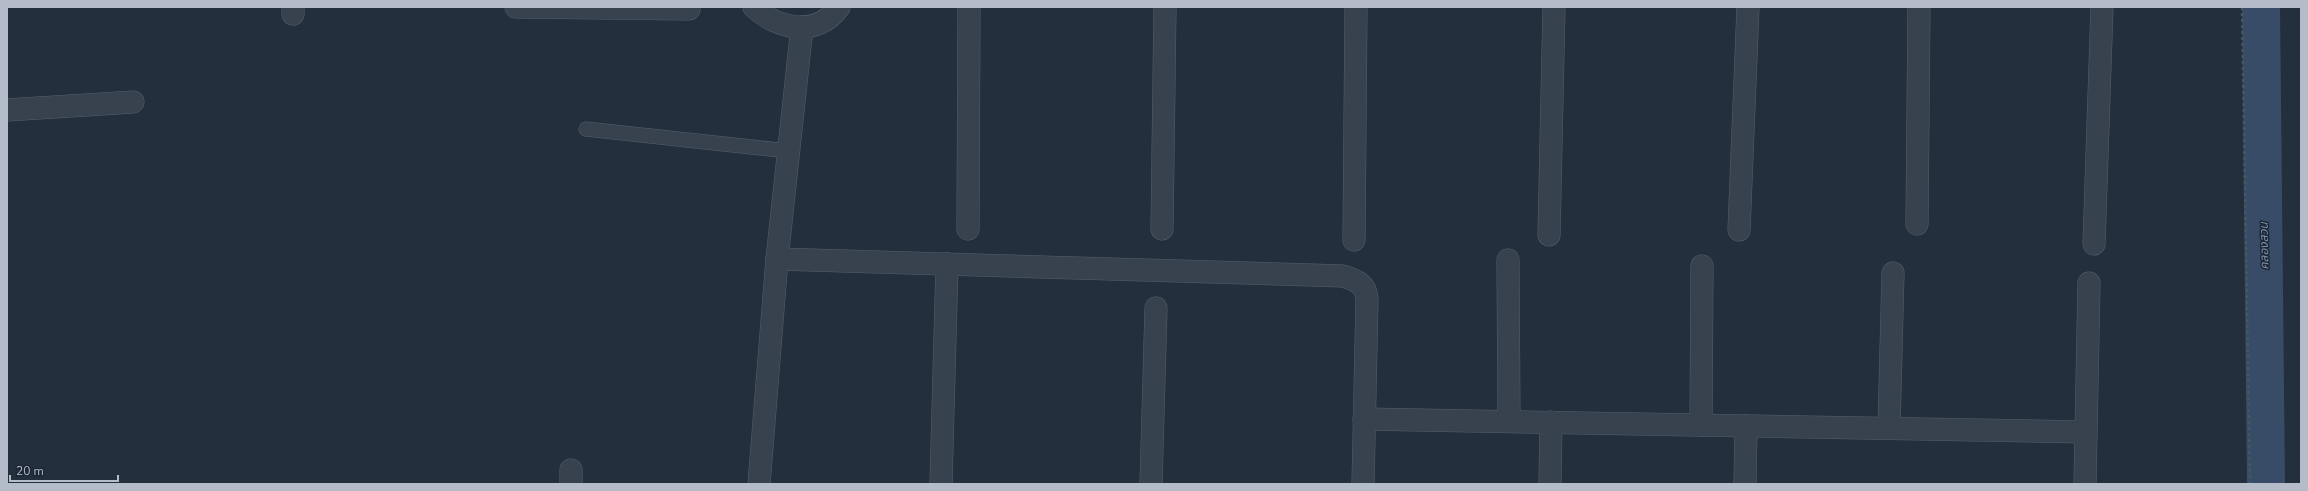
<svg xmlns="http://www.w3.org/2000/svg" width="2308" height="491" font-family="'Nunito Sans','Noto Sans Thai',sans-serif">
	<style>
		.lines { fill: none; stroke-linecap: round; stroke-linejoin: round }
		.canal { stroke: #394c67; stroke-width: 38 }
		.lane-casing { stroke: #565f6c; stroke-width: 15 }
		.street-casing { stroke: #565f6c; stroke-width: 23 }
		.path { stroke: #44595c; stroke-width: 2.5; stroke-dasharray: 3 3; stroke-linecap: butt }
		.lane { stroke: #38414e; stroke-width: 14 }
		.street { stroke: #38414e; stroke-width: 22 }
		.labels { text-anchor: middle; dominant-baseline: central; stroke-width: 3; stroke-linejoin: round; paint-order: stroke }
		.water-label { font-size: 12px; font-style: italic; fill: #7c92b1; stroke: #1d2633 }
	</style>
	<rect width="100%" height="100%" fill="#242f3e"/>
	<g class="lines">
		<!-- canal -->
		<path class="canal" d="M 2261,7 L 2266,484"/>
		<defs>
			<path id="lane" d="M 586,129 L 788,151"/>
			<g id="street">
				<path d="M 516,7 L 689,9"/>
				<path d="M 754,7 C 777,29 817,38 839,7"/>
				<path d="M 293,14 L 293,7"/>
				<path d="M 7,110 L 133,102"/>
				<path d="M 1917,224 L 1919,7"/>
				<path d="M 968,229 L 969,7"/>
				<path d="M 1162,229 L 1165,7"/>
				<path d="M 1739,230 L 1748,7"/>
				<path d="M 1549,235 L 1554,7"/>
				<path d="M 1354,240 L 1356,7"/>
				<path d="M 2094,244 L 2102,7"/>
				<path d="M 777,259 L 1343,276 C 1356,280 1366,284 1367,299 L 1363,484"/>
				<path d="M 1508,260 L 1509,421"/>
				<path d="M 1364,419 L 2085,432"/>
				<path d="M 1701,425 L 1702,266"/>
				<path d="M 1889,428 L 1893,273"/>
				<path d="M 571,484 L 571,470"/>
				<path d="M 759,484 L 777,259 L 802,27"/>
				<path d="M 941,484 L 947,264"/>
				<path d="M 1151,484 L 1156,308"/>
				<path d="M 1550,484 L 1551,422"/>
				<path d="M 1745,484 L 1746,426"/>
				<path d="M 2085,484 L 2089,283"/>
			</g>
		</defs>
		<!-- lane casing -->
		<use href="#lane" class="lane-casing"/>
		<!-- street casing -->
		<use href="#street" class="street-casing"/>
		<!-- path -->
		<path class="path" d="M 2242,7 L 2250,484"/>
		<!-- lane -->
		<use href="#lane" class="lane"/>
		<!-- street -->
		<use href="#street" class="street"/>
	</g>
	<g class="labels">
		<!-- water labels -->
		<g class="water-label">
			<text transform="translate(2264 246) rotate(-91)">คลองสวน</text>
		</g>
	</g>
	<!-- border -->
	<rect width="2308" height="491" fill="none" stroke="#b4bcc9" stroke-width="16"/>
	<!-- scale -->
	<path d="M10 475v6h108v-6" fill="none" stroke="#b4bcc9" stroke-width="2"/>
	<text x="16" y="475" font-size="12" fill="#b4bcc9" stroke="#1d2633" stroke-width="3" paint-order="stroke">20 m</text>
</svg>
